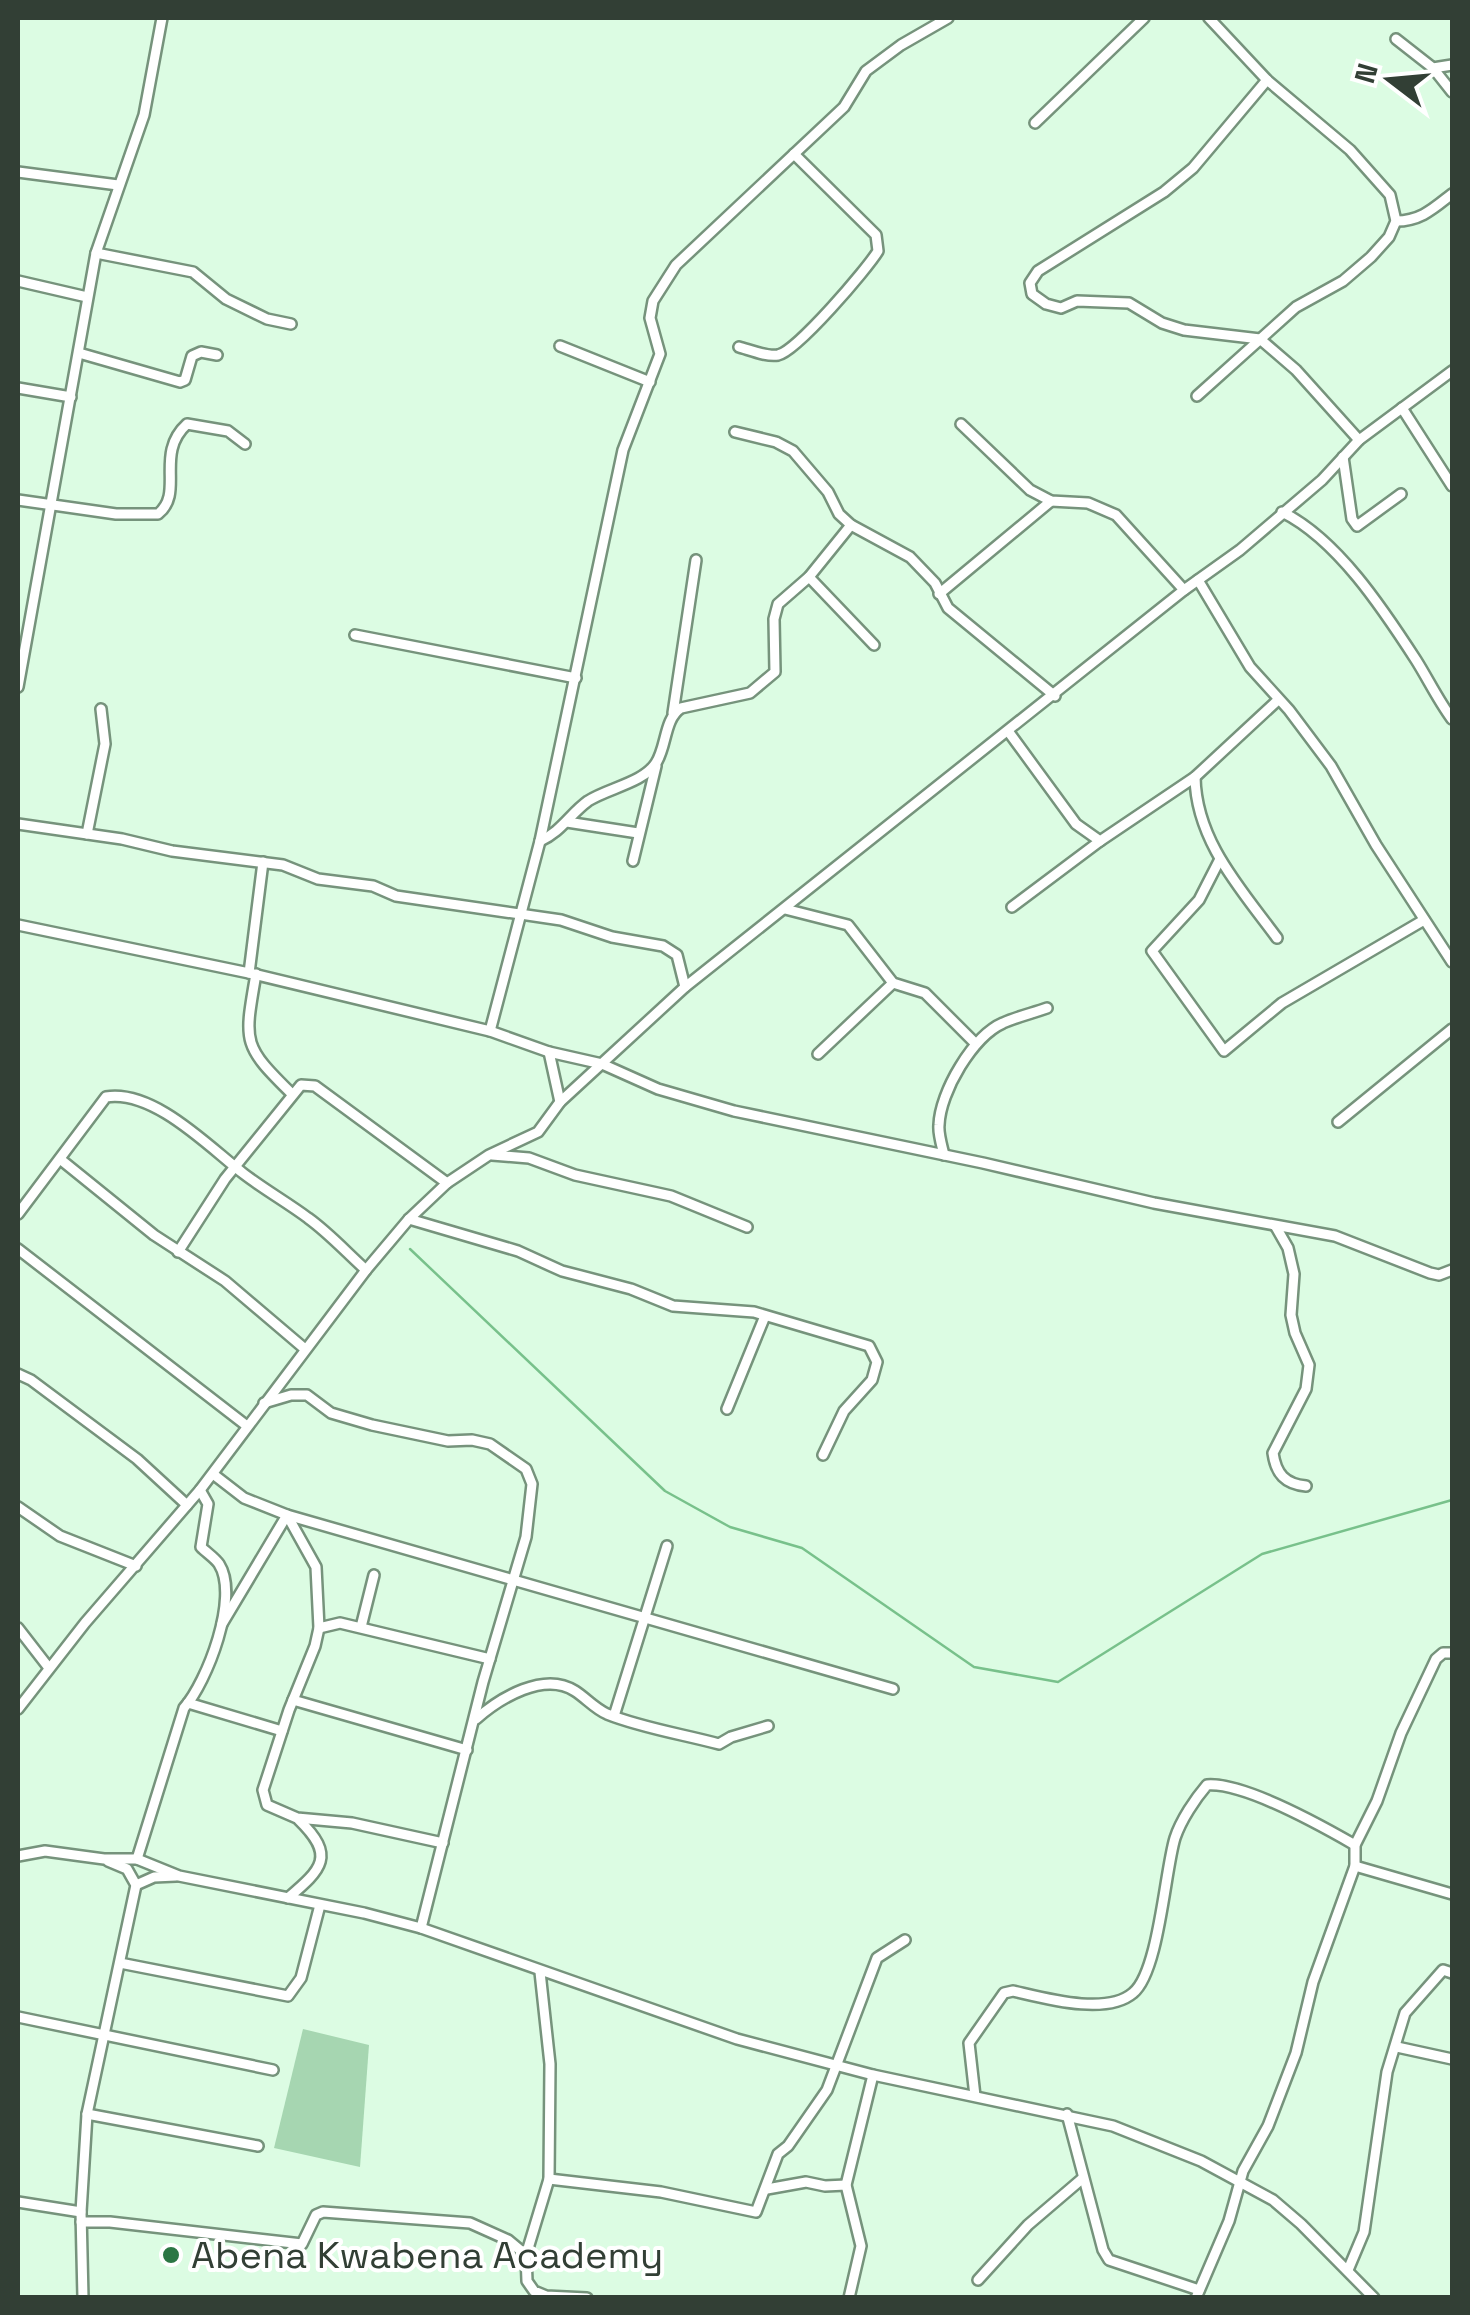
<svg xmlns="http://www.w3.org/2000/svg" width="1470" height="2315" font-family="'Space Grotesk',sans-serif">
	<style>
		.green { fill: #a6d6b1 }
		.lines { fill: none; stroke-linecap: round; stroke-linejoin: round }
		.stream { stroke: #78c18b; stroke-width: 2.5 }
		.minor-casing { stroke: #76937c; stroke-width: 14 }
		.minor { stroke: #fff; stroke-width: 9 }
		.poi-dot { fill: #2b7644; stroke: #fff; stroke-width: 4 }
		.labels { text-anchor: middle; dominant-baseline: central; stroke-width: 8; stroke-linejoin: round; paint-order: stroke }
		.poi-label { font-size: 38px; fill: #323f35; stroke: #fff; text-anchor: start }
	</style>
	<rect width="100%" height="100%" fill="#dcfce3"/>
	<!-- green -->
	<path class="green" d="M 303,2029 L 369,2045 L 360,2167 L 274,2148 Z"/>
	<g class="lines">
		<!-- stream -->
		<path class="stream" d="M 410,1249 L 665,1491 L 730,1527 L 802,1548 L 974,1667 L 1058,1682 L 1262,1554 L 1452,1500"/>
		<defs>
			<g id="minor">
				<path d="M 1396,39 L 1433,68 L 1452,65"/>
				<path d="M 1433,68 L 1452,92"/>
				<path d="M 1267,80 L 1193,168 L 1164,192 L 1038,271 L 1030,283 L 1032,294 L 1046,304 L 1061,308 L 1077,301 L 1129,303 L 1162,323 L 1184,330 L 1260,339 L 1296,370 L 1359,440"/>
				<path d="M 1035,123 L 1144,18"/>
				<path d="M 18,172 L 118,185"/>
				<path d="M 1396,221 C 1421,221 1434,208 1452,194"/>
				<path d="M 96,253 L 193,272 L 226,299 L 267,319 L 291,324"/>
				<path d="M 18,281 L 87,297"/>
				<path d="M 560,346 L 650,382"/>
				<path d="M 739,347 C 750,350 767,357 778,355 C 797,351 867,269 878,251 L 876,235 L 794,154"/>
				<path d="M 79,353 L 180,382 L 185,380 L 192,356 L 201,352 L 217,355"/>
				<path d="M 18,388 L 71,397"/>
				<path d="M 1197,396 L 1296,307 L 1343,281 L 1371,257 L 1389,237 L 1396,221 L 1390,195 L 1350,150 L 1267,80 L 1209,18"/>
				<path d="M 1402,408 L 1452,486"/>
				<path d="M 961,424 L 1030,490 L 1051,501 L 1088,503 L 1116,515 L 1184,590"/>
				<path d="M 735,432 L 776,442 L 793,451 L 828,492 L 839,514 L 851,525 L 910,557 L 935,583 L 948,608 L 1055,696"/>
				<path d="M 1343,457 L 1352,519 L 1357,526 L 1401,494"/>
				<path d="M 18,500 L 116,514 L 158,514 C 185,493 154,454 187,424 L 228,431 L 245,444"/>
				<path d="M 1282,512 C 1337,539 1383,609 1416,660 C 1428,679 1438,700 1452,719"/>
				<path d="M 809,577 L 874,645"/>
				<path d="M 1198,580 L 1250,667 L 1289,710 L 1331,766 L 1376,845 L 1452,962"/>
				<path d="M 939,594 L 1051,501"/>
				<path d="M 355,635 L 576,678"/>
				<path d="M 18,687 L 96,253 L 144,115 L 162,18"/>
				<path d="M 673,713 L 696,560"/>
				<path d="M 1008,731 L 1076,824 L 1100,841 L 1195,777 L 1278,700"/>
				<path d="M 1195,777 C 1196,841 1241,889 1277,938"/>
				<path d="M 567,822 L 638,833"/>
				<path d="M 18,824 L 122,839 L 172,851 L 283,865 L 318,879 L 373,886 L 396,896 L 561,920 L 612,937 L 663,946 L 677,955 L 685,987"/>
				<path d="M 87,834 L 105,744 L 101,709"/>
				<path d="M 540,841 C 561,832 570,814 588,801 C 608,788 643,783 656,763 C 667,746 664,719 681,708 L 750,693 L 775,672 L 774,619 L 778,604 L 809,577 L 851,525"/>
				<path d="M 633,861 L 656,766"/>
				<path d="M 1219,861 L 1199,900 L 1152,951 L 1224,1051 L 1282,1003 L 1424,920"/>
				<path d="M 1012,907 L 1100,841"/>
				<path d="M 785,909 L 848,925 L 893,983 L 925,993 L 976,1044"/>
				<path d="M 18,925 L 249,973 L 490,1031 L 549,1052 L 602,1064 L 658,1089 L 734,1111 L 983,1163 L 1154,1203 L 1335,1236 L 1430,1273 L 1439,1275 L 1452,1270"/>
				<path d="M 249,973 L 263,862"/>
				<path d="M 256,974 C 244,1043 242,1045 292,1094"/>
				<path d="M 490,1031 L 540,841 L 623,450 L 660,354 L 650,318 L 653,301 L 676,265 L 844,107 L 866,71 L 901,45 L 948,18"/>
				<path d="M 549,1052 L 560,1102"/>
				<path d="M 818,1054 L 893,983"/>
				<path d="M 1338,1122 L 1452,1029"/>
				<path d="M 492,1155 L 529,1158 L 575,1175 L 671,1196 L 747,1227"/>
				<path d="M 944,1155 C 942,1146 938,1134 939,1125 C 940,1092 973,1036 1003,1023 C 1016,1017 1033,1013 1047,1008"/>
				<path d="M 60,1159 L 154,1235 L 225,1281 L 305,1349"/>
				<path d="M 18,1214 L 106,1097 C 154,1089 210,1148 244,1174 C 265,1190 288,1203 308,1218 C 329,1233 347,1253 366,1270"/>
				<path d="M 409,1219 L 518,1251 L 562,1271 L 631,1289 L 673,1306 L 754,1312 L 869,1346 L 877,1362 L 872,1380 L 844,1411 L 823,1455"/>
				<path d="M 1276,1227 L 1288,1248 L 1294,1274 L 1291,1315 L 1295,1333 L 1309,1365 L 1306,1389 L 1273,1453 C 1276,1474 1285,1484 1306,1486"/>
				<path d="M 18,1249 L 247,1426"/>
				<path d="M 178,1252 L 225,1179 L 301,1085 L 315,1086 L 447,1183"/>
				<path d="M 18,1374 L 31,1380 L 137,1459 L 187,1505"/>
				<path d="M 264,1403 L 291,1395 L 307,1395 L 331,1413 L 372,1425 L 448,1441 L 472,1440 L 490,1444 L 526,1469 L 532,1484 L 526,1537 L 483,1682 L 421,1928"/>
				<path d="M 727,1409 L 765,1316"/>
				<path d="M 213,1474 L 244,1498 L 287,1515 L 316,1567 L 319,1628 L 315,1646 L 289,1710 L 263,1790 L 267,1805 L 297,1818 L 352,1823 L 443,1843"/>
				<path d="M 18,1507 L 60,1536 L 136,1566"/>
				<path d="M 222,1624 L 287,1515 L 893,1689"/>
				<path d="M 361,1627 L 374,1575"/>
				<path d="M 18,1628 L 49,1668"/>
				<path d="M 319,1628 L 340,1623 L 490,1659"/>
				<path d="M 293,1700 L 467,1750"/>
				<path d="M 188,1703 L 282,1731"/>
				<path d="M 18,1709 L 85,1623 L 200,1490 L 366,1270 L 409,1219 L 447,1183 L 489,1155 L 538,1132 L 560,1102 L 685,987 L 1184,590 L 1240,550 L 1322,480 L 1359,440 L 1452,371"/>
				<path d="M 614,1716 L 667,1546"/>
				<path d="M 476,1719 C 500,1698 544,1671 575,1691 C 586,1698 594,1708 607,1714 C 642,1728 682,1734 719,1744 L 731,1737 L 768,1726"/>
				<path d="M 18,1856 L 45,1851 L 104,1859 L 137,1859 L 179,1876 L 364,1913 L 421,1928 L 737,2039 L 873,2075 L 1113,2126 L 1201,2161 L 1273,2200 L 1301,2224 L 1374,2298"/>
				<path d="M 137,1859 L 184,1708 C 207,1682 240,1597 219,1564 C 215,1558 207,1553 201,1547 L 208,1504 L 200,1490"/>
				<path d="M 1355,1866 L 1452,1894"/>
				<path d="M 136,1885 L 154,1877 L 176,1876"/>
				<path d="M 288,1898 C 322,1869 336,1856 299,1820"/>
				<path d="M 120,1963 L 288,1996 L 301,1978 L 320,1905"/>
				<path d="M 540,1972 L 550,2064 L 549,2179 L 526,2255 L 527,2281 L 534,2291 L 546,2296 L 587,2298"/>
				<path d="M 18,2017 L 273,2070"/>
				<path d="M 1397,2047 L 1452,2059"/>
				<path d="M 975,2096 L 969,2043 L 1004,1993 L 1013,1991 C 1044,1998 1106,2016 1133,1993 C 1159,1972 1165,1870 1175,1838 C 1181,1820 1195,1799 1207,1785 C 1244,1782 1322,1826 1355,1845"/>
				<path d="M 87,2114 L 258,2146"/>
				<path d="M 1067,2114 L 1103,2250 L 1109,2260 L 1199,2290"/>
				<path d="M 549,2179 L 661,2192 L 756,2212 L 778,2154 L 788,2146 L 827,2090 L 877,1958 L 905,1940"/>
				<path d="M 767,2189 L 806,2182 L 825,2186 L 846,2185"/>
				<path d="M 18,2202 L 81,2212"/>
				<path d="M 81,2222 L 110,2222 L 302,2244 L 316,2215 L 323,2212 L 470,2223 L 508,2240 L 526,2255"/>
				<path d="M 1348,2270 L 1364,2232 L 1387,2072 L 1405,2013 L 1443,1970 L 1452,1973"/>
				<path d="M 978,2280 L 1028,2225 L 1083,2178"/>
				<path d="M 83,2298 L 81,2212 L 87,2114 L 136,1885 L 127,1869 L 108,1861"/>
				<path d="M 849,2298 L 861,2246 L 846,2185 L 873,2075"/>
				<path d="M 1196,2298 L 1229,2221 L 1243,2171 L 1268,2126 L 1296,2053 L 1313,1982 L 1355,1866 L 1355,1845 L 1377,1801 L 1401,1733 L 1436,1659 L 1443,1653 L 1452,1653"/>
			</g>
		</defs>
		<!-- minor casing -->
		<use href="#minor" class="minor-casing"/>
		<!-- minor -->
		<use href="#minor" class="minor"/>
	</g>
	<!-- markers -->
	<circle class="poi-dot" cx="171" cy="2255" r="10"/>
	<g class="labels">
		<!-- poi labels -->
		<g class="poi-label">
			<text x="191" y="2255">Abena Kwabena Academy</text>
		</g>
	</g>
	<!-- border -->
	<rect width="1470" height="2315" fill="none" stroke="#323f35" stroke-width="40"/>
	<!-- north arrow -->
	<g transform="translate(1390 80) rotate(286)" stroke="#ffffff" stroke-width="8" paint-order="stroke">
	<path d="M0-8L18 38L0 25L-18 38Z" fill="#323f35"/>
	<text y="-15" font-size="28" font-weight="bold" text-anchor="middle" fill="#323f35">N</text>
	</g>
</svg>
